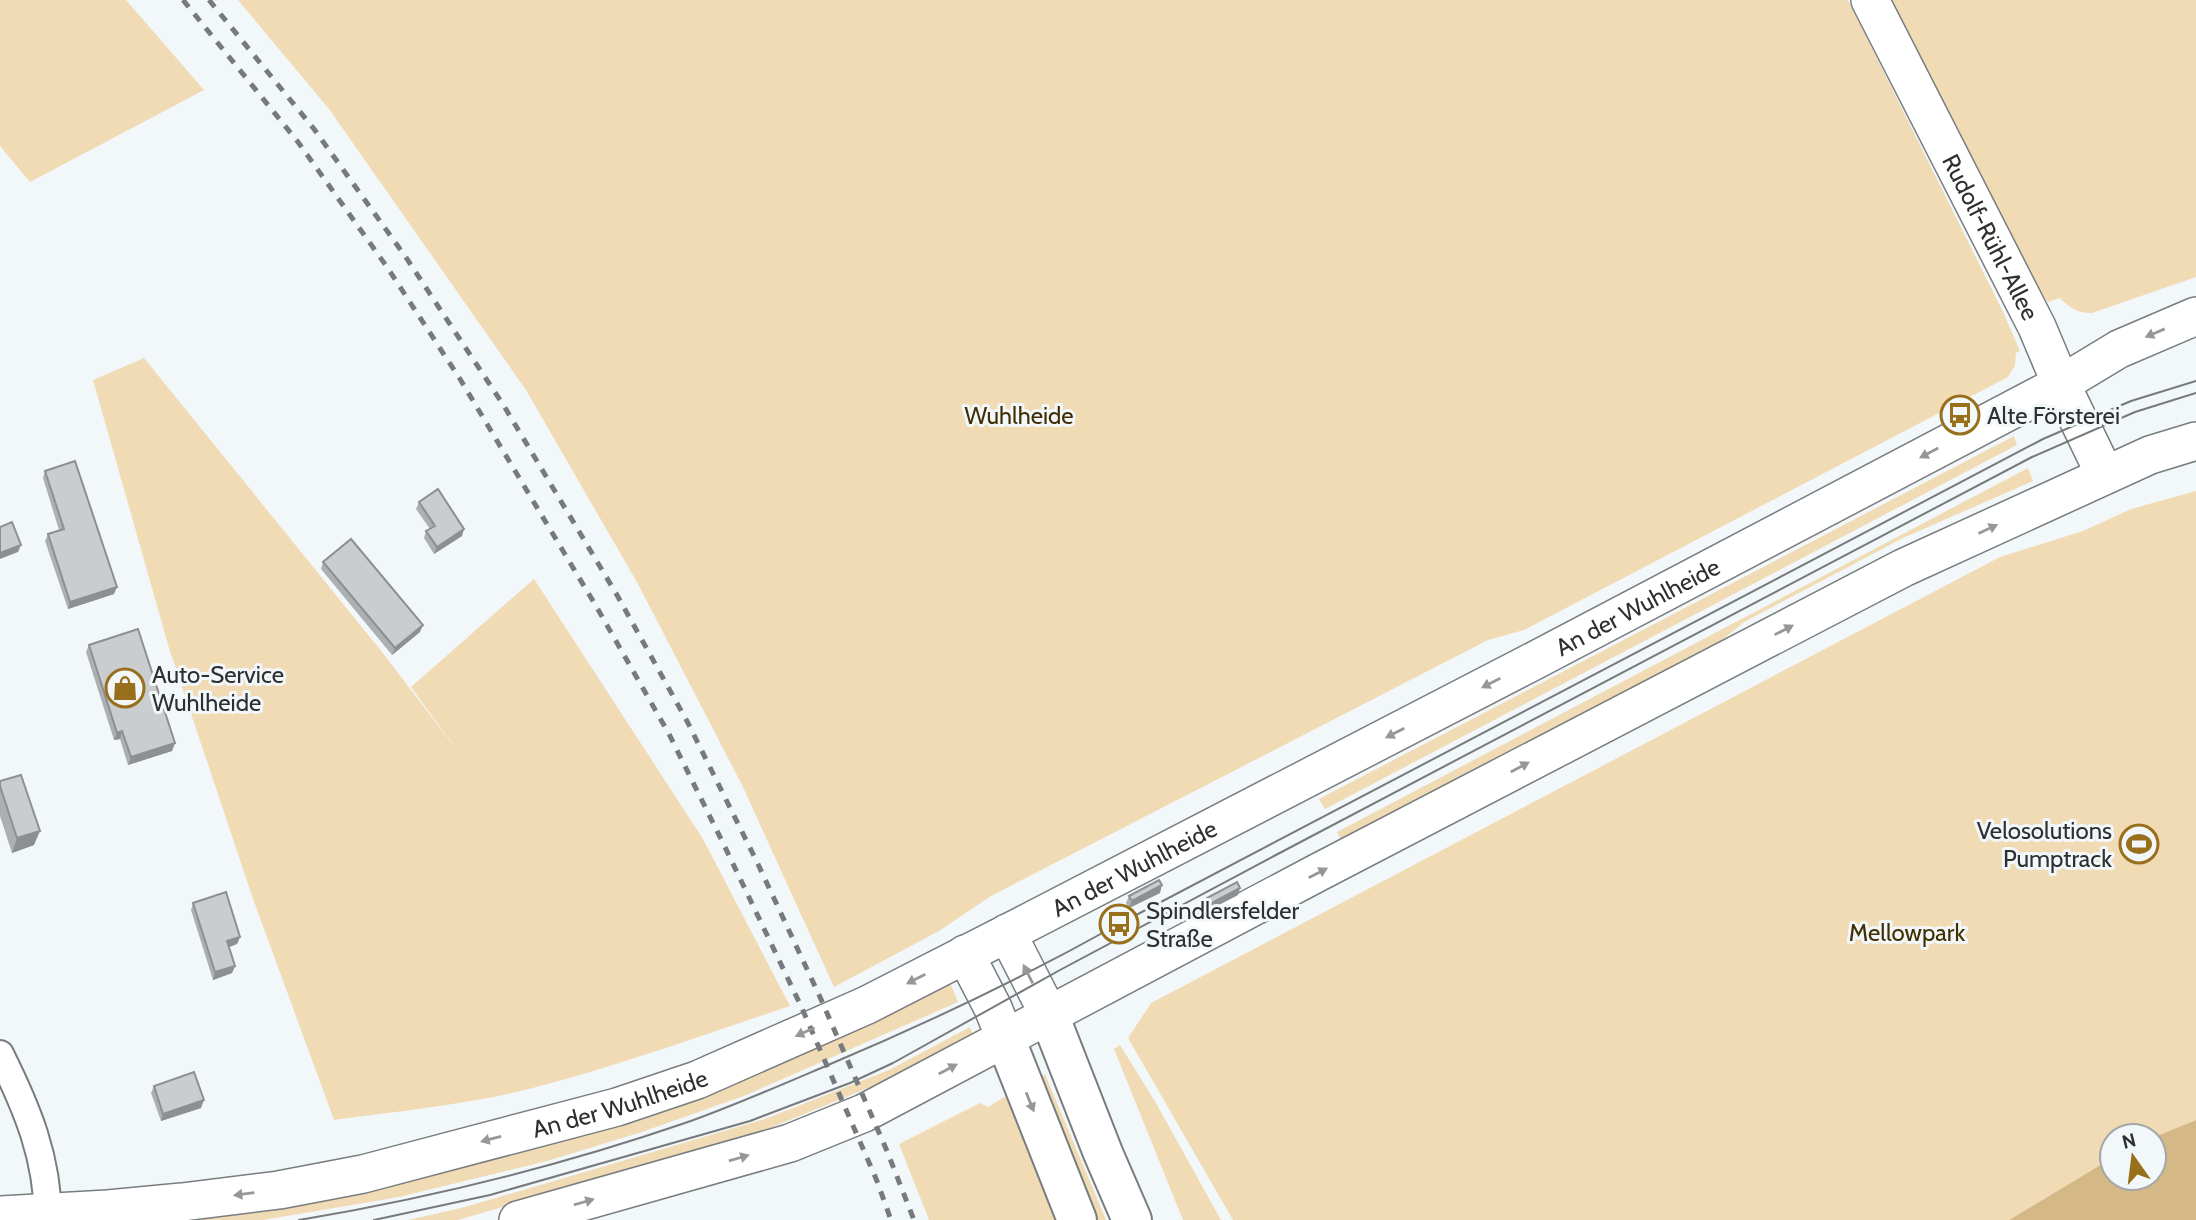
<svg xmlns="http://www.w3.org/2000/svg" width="2196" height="1220" font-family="Cabin,sans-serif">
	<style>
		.green { fill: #f1dbb5 }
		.water { fill: #d4b885 }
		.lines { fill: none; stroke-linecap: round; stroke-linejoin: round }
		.minor-casing { stroke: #787d7f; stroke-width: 30 }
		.secondary-casing { stroke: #787d7f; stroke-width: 40 }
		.trunk-casing { stroke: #787d7f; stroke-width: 42 }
		.minor { stroke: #fff; stroke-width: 26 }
		.secondary { stroke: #fff; stroke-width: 37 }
		.trunk { stroke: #fff; stroke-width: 38 }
		.tram { stroke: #777a7c; stroke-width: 2 }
		.rail { stroke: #777a7c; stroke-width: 5; stroke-dasharray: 9 9; stroke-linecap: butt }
		.wall { fill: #adb0b3 }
		.shaded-wall { fill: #8d9092 }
		.building { fill: #c9cdd0; stroke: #8d9092; stroke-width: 2 }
		.oneway { fill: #969798 }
		.labels { text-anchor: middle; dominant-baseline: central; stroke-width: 6; stroke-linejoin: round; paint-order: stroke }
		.street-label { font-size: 24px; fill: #2d2f30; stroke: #f2f7fa }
		.park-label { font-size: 24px; fill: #412e03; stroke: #f2f7fa }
		.poi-label { font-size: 24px; fill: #2d2f30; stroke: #f2f7fa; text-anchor: start }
	</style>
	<rect width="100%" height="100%" fill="#f2f7fa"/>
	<!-- green -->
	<g class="green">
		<path d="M 0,0 L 126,0 L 204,90 L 30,182 L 0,146 Z"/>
		<path d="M 238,0 L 1848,0 L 2004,314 L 2020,351 L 2016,353 L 2015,365 L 2008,377 L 1524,630 L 1488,640 L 991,896 L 939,931 L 834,987 L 742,785 L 638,584 L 526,390 L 329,109 Z"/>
		<path d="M 1888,0 L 2196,0 L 2196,277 L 2092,313 C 2077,313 2070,308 2060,298 L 2048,302 L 2038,288 Z"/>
		<path d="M 144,358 L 382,652 L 460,754 L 411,687 L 534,579 L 703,839 L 790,1006 C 703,1035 618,1066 529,1089 C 466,1105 398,1111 334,1120 L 252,896 L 169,648 L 93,380 Z"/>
		<path d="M 2014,436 L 2017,445 L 1325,809 L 1319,799 Z"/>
		<path d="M 2028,468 L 2033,481 L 1903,538 L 1744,622 L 1708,652 L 1343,843 L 1337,832 Z"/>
		<path d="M 2196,491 L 2196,1120 L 2154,1137 L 2112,1136 L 2112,1158 L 2009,1220 L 1233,1220 L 1128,1038 L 1151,1003 L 2000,557 L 2083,531 L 2131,509 Z"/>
		<path d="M 951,985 L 958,1002 L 744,1096 L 642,1132 L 547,1161 L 399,1197 L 263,1220 L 128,1220 L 325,1195 L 461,1167 L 620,1123 L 932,988 Z"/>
		<path d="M 970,1027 L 973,1035 L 885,1081 L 760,1132 L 458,1220 L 408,1220 L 465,1207 L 765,1119 L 889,1070 Z"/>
		<path d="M 1120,1045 L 1156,1103 L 1221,1220 L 1183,1220 L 1114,1049 Z"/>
		<path d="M 1045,1074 L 1106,1220 L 1090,1220 L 1035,1079 Z"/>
		<path d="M 1006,1096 L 1020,1113 L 1063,1220 L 929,1220 L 899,1144 L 980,1103 L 988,1107 Z"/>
	</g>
	<!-- water -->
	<path class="water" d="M 2196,1120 L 2196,1220 L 2009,1220 L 2112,1158 L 2112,1178 L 2154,1178 L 2154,1137 Z"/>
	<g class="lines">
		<defs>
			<path id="minor" d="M 0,1054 C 27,1108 48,1158 48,1220"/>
			<g id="secondary">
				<path id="s1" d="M 1870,0 L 2037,327 L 2061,384 L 2105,475"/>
				<path d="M 1007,933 L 1049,1015"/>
				<path d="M 965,954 L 993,1008 L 1005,1038"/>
				<path id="s2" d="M 0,1215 L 108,1209 L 182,1202 L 279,1190 L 363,1174 L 617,1107 L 697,1080 L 867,1005 L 1033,920 L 1526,665 L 2061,384 L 2119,349 L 2196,316"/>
				<path d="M 518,1220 L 790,1143 L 864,1113 L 1315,874 L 1903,568 L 2150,455 L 2196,441"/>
			</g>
			<g id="trunk">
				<path d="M 1049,1015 L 1103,1153 L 1132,1220"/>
				<path d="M 1005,1038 L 1077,1220"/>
			</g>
		</defs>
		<!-- minor casing -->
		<use href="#minor" class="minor-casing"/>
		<!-- secondary casing -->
		<use href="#secondary" class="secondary-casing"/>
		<!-- trunk casing -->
		<use href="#trunk" class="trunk-casing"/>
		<!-- minor -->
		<use href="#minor" class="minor"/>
		<!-- secondary -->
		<use href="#secondary" class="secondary"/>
		<!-- trunk -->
		<use href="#trunk" class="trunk"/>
		<!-- tram -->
		<g class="tram">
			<path d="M 299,1220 C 430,1198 560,1166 685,1123 C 733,1106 781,1085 828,1065 C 928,1023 1024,977 1119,924 L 2043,439 L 2131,401 L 2196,381"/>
			<path d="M 374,1220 L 490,1195 L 750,1121 L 850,1083 L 893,1063 L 1060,970 L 1274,856 L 2032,457 L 2135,412 L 2196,393"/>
		</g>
		<!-- rail -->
		<g class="rail">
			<path d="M 183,0 L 298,142 L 387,267 L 460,379 L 596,606 L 669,734 L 724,845 L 801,1006 L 877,1181 L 891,1220"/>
			<path d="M 209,0 L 314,129 L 405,256 L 504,406 L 617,595 L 688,723 L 757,862 L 820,997 L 887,1151 L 914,1220"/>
		</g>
	</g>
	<!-- wall -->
	<g class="wall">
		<path d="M 45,471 L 114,594 L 68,609 L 45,541 L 48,534 L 59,530 L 43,478 Z"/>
		<path d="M 419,502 L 462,536 L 434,554 L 424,538 L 426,531 L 430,529 L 416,509 Z"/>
		<path d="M 323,562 L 420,632 L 392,655 L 321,569 Z"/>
		<path d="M 89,645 L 172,751 L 128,765 L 120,739 L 114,740 L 86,652 Z"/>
		<path d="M 0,781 L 34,845 L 12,853 L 0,816 Z"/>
		<path d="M 1160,893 L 1129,908 L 1126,903 L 1129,896 Z"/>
		<path d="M 1238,895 L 1207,911 L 1204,905 L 1207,898 Z"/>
		<path d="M 193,903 L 240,937 L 237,944 L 229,947 L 235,966 L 232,973 L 213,980 L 191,910 Z"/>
		<path d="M 154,1086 L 201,1108 L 161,1121 L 151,1093 Z"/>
	</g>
	<!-- shaded-wall -->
	<g class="shaded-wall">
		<path d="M 464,529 L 462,536 L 434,554 L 437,547 Z"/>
		<path d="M 21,545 L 18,552 L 0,559 L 0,553 Z"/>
		<path d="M 117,587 L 114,594 L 68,609 L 70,602 Z"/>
		<path d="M 423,625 L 420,632 L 392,655 L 395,648 Z"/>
		<path d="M 122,731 L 120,739 L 114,740 L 117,733 Z"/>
		<path d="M 175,743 L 172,751 L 128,765 L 131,757 Z"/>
		<path d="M 40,831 L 34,845 L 12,853 L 17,838 Z"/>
		<path d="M 1162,885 L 1160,893 L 1129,908 L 1132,901 Z"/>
		<path d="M 1240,888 L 1238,895 L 1207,911 L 1210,904 Z"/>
		<path d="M 240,937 L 237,944 L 224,949 L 227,941 Z"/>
		<path d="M 235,966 L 232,973 L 213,980 L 215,972 Z"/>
		<path d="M 204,1100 L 201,1108 L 161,1121 L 163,1114 Z"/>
	</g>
	<!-- building -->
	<g class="building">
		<path d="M 75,461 L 117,587 L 70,602 L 48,534 L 64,529 L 45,471 Z"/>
		<path d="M 438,489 L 464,529 L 437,547 L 426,531 L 435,526 L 419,502 Z"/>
		<path d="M 12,522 L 21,545 L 0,553 L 0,527 Z"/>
		<path d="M 351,539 L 423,625 L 395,648 L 323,562 Z"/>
		<path d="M 138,629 L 175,743 L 131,757 L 122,731 L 117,733 L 89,645 Z"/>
		<path d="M 21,775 L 40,831 L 17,838 L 0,786 L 0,781 Z"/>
		<path d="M 1159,880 L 1162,885 L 1132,901 L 1129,896 Z"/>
		<path d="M 1237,882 L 1240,888 L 1210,904 L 1207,898 Z"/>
		<path d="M 226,892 L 240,937 L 227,941 L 235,966 L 215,972 L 193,903 Z"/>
		<path d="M 194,1072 L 204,1100 L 163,1114 L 154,1086 Z"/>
	</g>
	<!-- one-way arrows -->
	<defs><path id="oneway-solid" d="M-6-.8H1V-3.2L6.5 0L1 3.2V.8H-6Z" transform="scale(1.75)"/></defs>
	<g class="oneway">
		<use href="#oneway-solid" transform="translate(2155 333) rotate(157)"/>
		<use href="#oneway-solid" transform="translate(1929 453) rotate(152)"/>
		<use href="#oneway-solid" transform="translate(1988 529) rotate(-25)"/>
		<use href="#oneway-solid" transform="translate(1784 630) rotate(-27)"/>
		<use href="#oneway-solid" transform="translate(1491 683) rotate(153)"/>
		<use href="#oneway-solid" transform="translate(1395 733) rotate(153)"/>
		<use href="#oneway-solid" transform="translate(1520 767) rotate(-28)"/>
		<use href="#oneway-solid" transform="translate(1318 873) rotate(-27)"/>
		<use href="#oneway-solid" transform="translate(1028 974) rotate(-117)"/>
		<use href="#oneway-solid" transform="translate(916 979) rotate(153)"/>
		<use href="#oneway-solid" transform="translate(805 1032) rotate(156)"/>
		<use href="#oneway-solid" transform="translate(948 1069) rotate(-28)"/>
		<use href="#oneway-solid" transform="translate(1030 1102) rotate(68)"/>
		<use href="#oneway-solid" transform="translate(491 1139) rotate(165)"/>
		<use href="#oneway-solid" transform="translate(739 1158) rotate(-16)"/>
		<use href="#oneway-solid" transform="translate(244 1194) rotate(173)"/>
		<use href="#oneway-solid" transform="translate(584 1202) rotate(-16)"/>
	</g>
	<!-- icons -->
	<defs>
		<symbol id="bus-ring" viewBox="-11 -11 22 22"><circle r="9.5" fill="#f2f7fa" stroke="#98701c" stroke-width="1.5"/><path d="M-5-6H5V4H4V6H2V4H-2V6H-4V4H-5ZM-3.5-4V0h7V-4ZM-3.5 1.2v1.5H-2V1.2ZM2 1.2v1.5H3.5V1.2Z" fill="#98701c"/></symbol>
		<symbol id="shop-ring" viewBox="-11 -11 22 22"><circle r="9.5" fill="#f2f7fa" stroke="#98701c" stroke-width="1.5"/><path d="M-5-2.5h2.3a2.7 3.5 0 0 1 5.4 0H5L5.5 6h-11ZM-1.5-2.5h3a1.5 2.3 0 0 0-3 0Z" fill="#98701c"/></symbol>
		<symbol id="stadium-ring" viewBox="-11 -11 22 22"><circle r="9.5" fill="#f2f7fa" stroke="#98701c" stroke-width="1.5"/><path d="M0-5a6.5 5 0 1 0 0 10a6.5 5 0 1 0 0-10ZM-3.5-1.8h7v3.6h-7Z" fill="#98701c"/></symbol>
	</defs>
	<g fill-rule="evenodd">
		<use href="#bus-ring" x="1938" y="393" width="44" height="44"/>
		<use href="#shop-ring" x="103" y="666" width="44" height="44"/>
		<use href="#stadium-ring" x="2117" y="822" width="44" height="44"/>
		<use href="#bus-ring" x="1097" y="902" width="44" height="44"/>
	</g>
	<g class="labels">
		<!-- street labels -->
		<g class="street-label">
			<text stroke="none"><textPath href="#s1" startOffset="266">Rudolf-Rühl-Allee</textPath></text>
			<text stroke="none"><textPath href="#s2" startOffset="1766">An der Wuhlheide</textPath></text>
			<text stroke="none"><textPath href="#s2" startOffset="1199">An der Wuhlheide</textPath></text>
			<text stroke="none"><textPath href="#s2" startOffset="632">An der Wuhlheide</textPath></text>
		</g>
		<!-- park labels -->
		<g class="park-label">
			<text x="1019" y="415">Wuhlheide</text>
			<text x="1907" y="932">Mellowpark</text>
		</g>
		<!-- poi labels -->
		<g class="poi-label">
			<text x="1987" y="415">Alte Försterei</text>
			<text x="152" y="674">Auto-Service<tspan x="152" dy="28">Wuhlheide</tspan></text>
			<text x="2112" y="830" text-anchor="end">Velosolutions<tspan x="2112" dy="28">Pumptrack</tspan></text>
			<text x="1146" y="910">Spindlersfelder<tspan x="1146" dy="28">Straße</tspan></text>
		</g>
	</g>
	<!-- north arrow -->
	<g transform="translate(2133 1157) rotate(346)"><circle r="33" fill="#f2f7fa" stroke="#a3a7a9" stroke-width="2"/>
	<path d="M0-5L12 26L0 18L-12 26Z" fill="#98701c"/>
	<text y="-10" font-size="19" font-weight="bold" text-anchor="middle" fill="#2d2f30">N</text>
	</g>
</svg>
